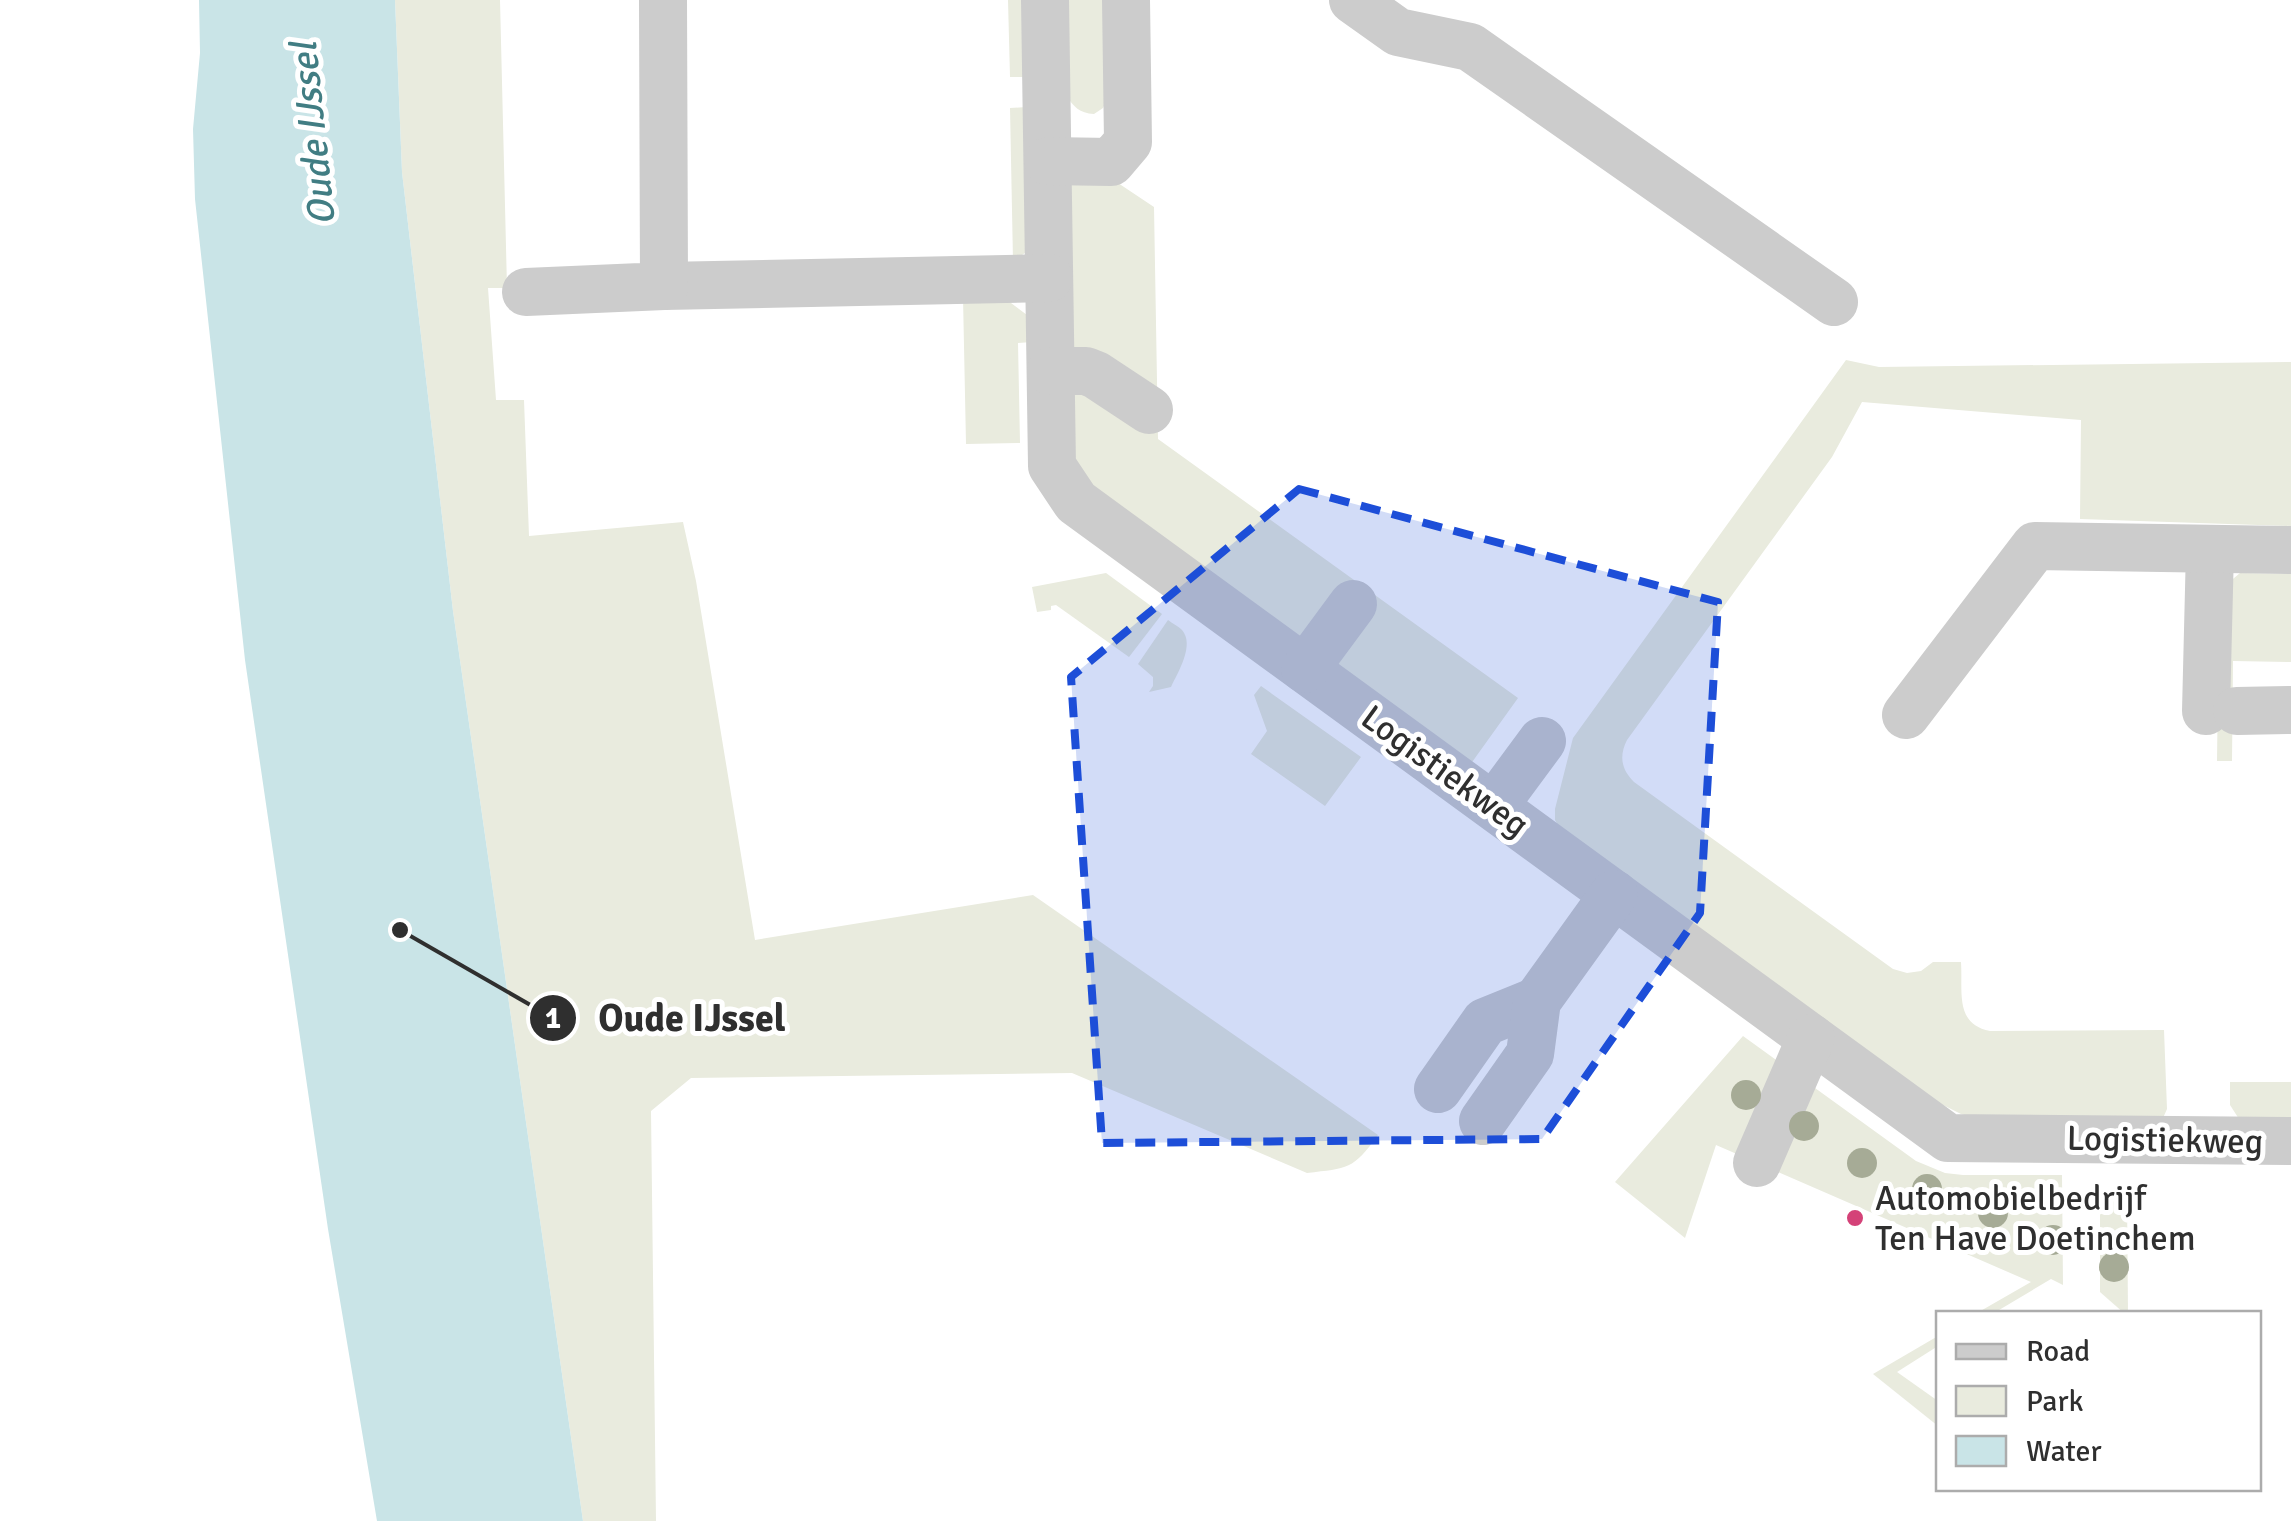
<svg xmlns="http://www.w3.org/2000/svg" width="2291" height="1521" font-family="Signika,sans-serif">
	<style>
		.green { fill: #e9ebde }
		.water { fill: #c9e4e7 }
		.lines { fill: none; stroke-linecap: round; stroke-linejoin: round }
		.minor { stroke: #ccc; stroke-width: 48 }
		.tree { fill: #a6ab96 }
		.marked { fill: #1d4ed8; fill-opacity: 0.2; stroke: #1d4ed8; stroke-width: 8; stroke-dasharray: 20 12; stroke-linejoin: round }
		.poi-dot { fill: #d44278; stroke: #fff; stroke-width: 4 }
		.labels { text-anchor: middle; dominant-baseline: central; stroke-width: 10; stroke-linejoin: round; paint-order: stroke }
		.street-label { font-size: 35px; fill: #2f2f2f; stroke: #fff }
		.poi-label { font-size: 35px; fill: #2f2f2f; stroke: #fff; text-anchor: start }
		.water-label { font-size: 38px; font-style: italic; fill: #417d83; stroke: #fff }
		.leader { fill: none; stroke: #2f2f2f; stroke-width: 4 }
		.callout-dot { fill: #2f2f2f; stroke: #fff; stroke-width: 4 }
		.mark-label { font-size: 30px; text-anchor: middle; font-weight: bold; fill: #fff }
		.callout-label { font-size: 38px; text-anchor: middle; font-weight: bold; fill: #2f2f2f; stroke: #fff; stroke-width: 10; stroke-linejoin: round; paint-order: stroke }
	</style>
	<rect width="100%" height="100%" fill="#fff"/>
	<!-- green -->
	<g class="green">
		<path d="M 395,0 L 500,0 L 507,288 L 488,288 L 496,400 L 524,400 L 529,536 L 683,522 L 696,581 L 755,940 L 1033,895 L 1378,1135 C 1353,1170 1348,1168 1307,1173 L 1072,1073 L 691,1078 L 651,1111 L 656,1521 L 583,1521 L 453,611 L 402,172 Z"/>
		<path d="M 1008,0 L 1023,0 L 1026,77 L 1010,77 Z"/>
		<path d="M 1063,0 L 1104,0 L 1107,100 L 1103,108 L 1094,114 C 1079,113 1074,107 1066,95 Z"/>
		<path d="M 1026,107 L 1028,251 L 1013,261 L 1010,108 Z"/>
		<path d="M 1075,179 L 1118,183 L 1154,207 L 1158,439 L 1518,698 L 1470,765 L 1090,489 L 1078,469 L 1072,448 L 1068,191 Z"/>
		<path d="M 963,297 L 1003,297 L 1031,318 L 1032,342 L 1018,343 L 1020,443 L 966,444 Z"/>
		<path d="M 1846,360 L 1879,367 L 2291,362 L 2291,526 L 2080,519 L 2081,420 L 1862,402 L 1832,457 L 1627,740 C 1619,756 1621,769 1634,782 L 1893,969 L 1907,973 L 1921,971 L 1933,962 L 1961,962 C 1963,991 1954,1024 1990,1031 L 2164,1030 L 2167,1109 L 2163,1118 L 1982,1120 L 1961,1114 L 1937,1102 L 1563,835 L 1555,820 L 1555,809 L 1573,738 Z"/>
		<path d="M 1106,573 L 1162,614 L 1129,657 L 1056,605 L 1051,606 L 1051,610 L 1037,612 L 1032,587 Z"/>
		<path d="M 2240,573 L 2291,574 L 2291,662 L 2233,661 L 2232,761 L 2217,761 L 2219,605 L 2227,584 Z"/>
		<path d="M 1168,620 C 1173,624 1178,626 1182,630 C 1195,645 1178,672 1171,687 L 1149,692 L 1153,686 L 1153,677 L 1138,664 Z"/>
		<path d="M 1261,686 L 1361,757 L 1325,806 L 1251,754 L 1267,731 L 1254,695 Z"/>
		<path d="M 1743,1036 L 1916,1161 L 1945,1173 L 1963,1175 L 2062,1175 L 2063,1285 L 2051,1279 L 1994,1313 L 1977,1313 L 2031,1282 L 1716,1145 L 1685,1238 L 1615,1182 Z"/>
		<path d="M 2230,1082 L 2291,1082 L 2291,1124 L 2239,1119 L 2230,1105 Z"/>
		<path d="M 2127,1192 L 2128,1313 L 2125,1314 L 2100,1292 L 2100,1211 Z"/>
		<path d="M 1938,1336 L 1938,1346 L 1897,1372 L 1938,1401 L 1938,1426 L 1873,1374 Z"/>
	</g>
	<!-- water -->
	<path class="water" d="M 199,0 L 395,0 L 402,172 L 453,611 L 583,1521 L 377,1521 L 328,1229 L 245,660 L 195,199 L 193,129 L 200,53 Z"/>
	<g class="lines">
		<!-- minor -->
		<g class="minor">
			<path d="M 1045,0 L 1052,466 L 1076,502 L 1948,1138 L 2291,1141"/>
			<path d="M 1353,0 L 1398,32 L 1470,47 L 1834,302"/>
			<path d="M 1048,161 L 1111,162 L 1128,142 L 1126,0"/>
			<path d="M 664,286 L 1049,278"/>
			<path d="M 526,292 L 664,286 L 663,0"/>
			<path d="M 1051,371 L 1086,371 L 1096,375 L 1149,410"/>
			<path d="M 1305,669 L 1353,604"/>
			<path d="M 2206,711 L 2210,549"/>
			<path d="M 2237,711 L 2291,710"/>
			<path d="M 1906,715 L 2035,546 L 2291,550"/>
			<path d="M 1494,806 L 1542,741"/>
			<path d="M 1438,1089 L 1485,1022 L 1537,1001"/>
			<path d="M 1483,1121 L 1530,1054 L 1537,1001 L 1614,894"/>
			<path d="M 1757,1163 L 1811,1038"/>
		</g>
	</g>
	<!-- trees -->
	<g class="tree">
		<circle cx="1746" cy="1095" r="15"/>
		<circle cx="1804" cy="1126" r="15"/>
		<circle cx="1862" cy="1163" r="15"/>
		<circle cx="1927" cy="1189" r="15"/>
		<circle cx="1993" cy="1213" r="15"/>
		<circle cx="2053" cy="1240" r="15"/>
		<circle cx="2114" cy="1267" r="15"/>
	</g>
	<!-- marked area -->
	<path class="marked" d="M 1299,489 L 1718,602 L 1700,913 L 1542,1139 L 1102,1143 L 1071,677 Z"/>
	<!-- markers -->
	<circle class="poi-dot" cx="1855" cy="1218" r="10"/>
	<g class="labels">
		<!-- street labels -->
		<g class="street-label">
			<text transform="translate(1445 771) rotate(36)">Logistiekweg</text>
			<text transform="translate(2165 1140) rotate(1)">Logistiekweg</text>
		</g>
		<!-- poi labels -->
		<g class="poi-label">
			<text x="1875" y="1198">Automobielbedrijf<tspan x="1875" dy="40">Ten Have Doetinchem</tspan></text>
		</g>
		<!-- water labels -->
		<g class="water-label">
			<text transform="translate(313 134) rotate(-96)">Oude IJssel</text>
		</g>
	</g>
	<!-- callouts -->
	<path class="leader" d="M400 930L553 1018"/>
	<g class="callout-dot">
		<circle cx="400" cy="930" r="10"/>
		<circle cx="553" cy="1018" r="25"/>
	</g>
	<g class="mark-label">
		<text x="553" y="1028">1</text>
	</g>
	<g class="callout-label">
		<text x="692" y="1031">Oude IJssel</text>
	</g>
	<!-- legend -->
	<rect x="1936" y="1311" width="325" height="180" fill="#ffffff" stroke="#acacac" stroke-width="2.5"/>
	<rect x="1956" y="1344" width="50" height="15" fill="#cccccc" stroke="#acacac" stroke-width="2.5"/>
	<text x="2026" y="1361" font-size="30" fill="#2f2f2f">Road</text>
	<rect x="1956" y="1386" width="50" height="30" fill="#e9ebde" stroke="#acacac" stroke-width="2.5"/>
	<text x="2026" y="1411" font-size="30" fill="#2f2f2f">Park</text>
	<rect x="1956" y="1436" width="50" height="30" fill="#c9e4e7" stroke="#acacac" stroke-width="2.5"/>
	<text x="2026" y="1461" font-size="30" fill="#2f2f2f">Water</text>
</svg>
